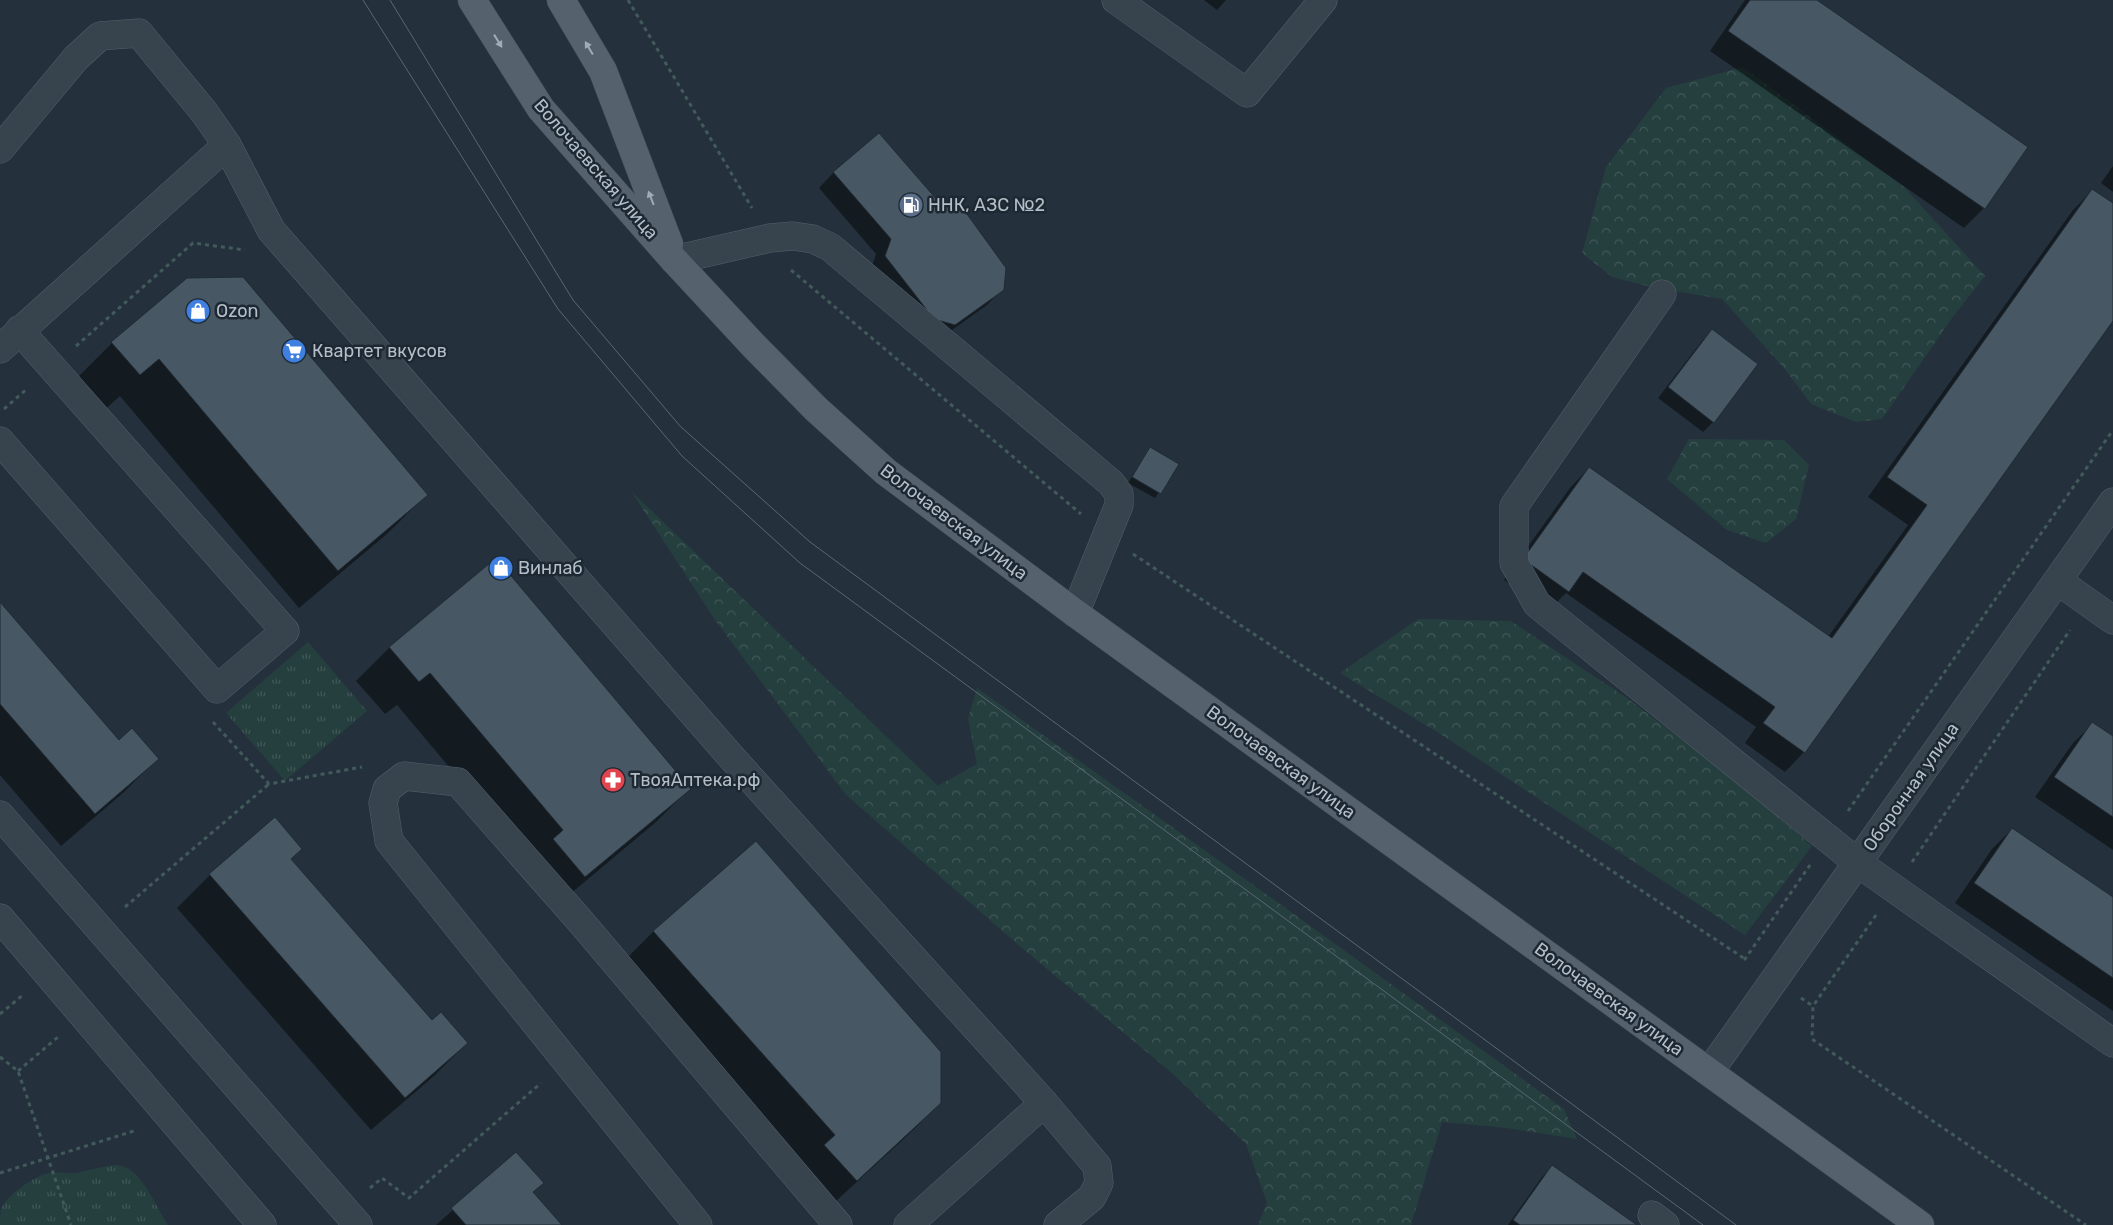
<svg xmlns="http://www.w3.org/2000/svg" width="2113" height="1225" font-family="Rubik,sans-serif">
	<style>
		.forest { fill: url(#forest-crowns) }
		.park { fill: url(#park-tufts) }
		.shadow { fill: #0007 }
		.building { fill: #475763; stroke: #1f2a34 }
		.lines { fill: none; stroke-linecap: round; stroke-linejoin: round }
		.minor-casing { stroke: #55616b; stroke-width: 29 }
		.major-casing { stroke: #404c56; stroke-width: 29 }
		.path { stroke: #435a5a; stroke-width: 3; stroke-dasharray: 4 4; stroke-linecap: butt }
		.minor { stroke: #37434d; stroke-width: 28 }
		.major { stroke: #55626d; stroke-width: 28 }
		.tram { stroke: #596774; stroke-width: 1 }
		.oneway { fill: #a0acb6 }
		.labels { text-anchor: middle; dominant-baseline: central; stroke-width: 5; stroke-linejoin: round; paint-order: stroke }
		.street-label { font-size: 18px; fill: #b3bec8; stroke: #1d2832 }
		.poi-label { font-size: 18px; fill: #b3bec8; stroke: #1d2832; text-anchor: start }
	</style>
	<defs>
		<pattern id="forest-crowns" width="20" height="18" patternUnits="userSpaceOnUse" patternTransform="scale(1.25)"><rect width="20" height="18" fill="#253e3e"/><path d="M2 6a3 3 0 1 1 6 0M12 15a3 3 0 1 1 6 0" fill="none" stroke="#425858"/></pattern>
		<pattern id="park-tufts" width="24" height="20" patternUnits="userSpaceOnUse" patternTransform="scale(1.25)"><rect width="24" height="20" fill="#253e3e"/><path d="M3 7l-1-3M5 7V3M7 7l1-3M15 17l-1-3M17 17v-4M19 17l1-3" fill="none" stroke="#425858"/></pattern>
	</defs>
	<rect width="100%" height="100%" fill="#24313d"/>
	<!-- forest -->
	<g class="forest">
		<path d="M 1743,67 L 1904,187 L 1985,276 L 1952,318 L 1882,419 L 1856,422 L 1811,404 L 1784,368 L 1722,299 L 1651,287 L 1612,277 L 1582,253 L 1606,167 L 1666,88 Z"/>
		<path d="M 1689,439 L 1784,440 L 1809,465 L 1796,519 L 1766,543 L 1727,530 L 1667,479 Z"/>
		<path d="M 631,491 L 938,786 L 977,764 L 968,719 L 977,688 L 1273,899 L 1564,1109 L 1577,1139 L 1507,1128 L 1442,1122 L 1411,1225 L 1258,1225 L 1267,1203 L 1246,1144 L 1172,1073 L 1022,948 L 846,795 L 715,620 Z"/>
		<path d="M 1418,619 L 1511,621 L 1627,698 L 1757,797 L 1812,846 L 1745,935 L 1442,735 L 1340,673 Z"/>
	</g>
	<!-- park -->
	<g class="park">
		<path d="M 308,642 L 367,711 L 285,781 L 226,713 Z"/>
		<path d="M 116,1165 C 142,1166 155,1207 168,1225 L 0,1225 C 0,1220 0,1214 1,1209 C 6,1196 36,1174 50,1173 C 59,1171 68,1174 77,1173 C 90,1170 103,1166 116,1165 Z"/>
	</g>
	<!-- shadow -->
	<g class="shadow">
		<path d="M 1204,0 L 1226,0 L 1217,10 Z"/>
		<path d="M 1745,0 L 1815,0 L 1984,208 L 1964,228 L 1710,51 Z"/>
		<path d="M 2113,166 L 2113,192 L 2101,183 Z"/>
		<path d="M 834,172 L 1002,289 L 987,305 L 938,340 L 870,272 L 876,254 L 819,188 Z"/>
		<path d="M 2093,190 L 2113,205 L 2113,319 L 1804,752 L 1785,772 L 1745,743 L 1756,727 L 1566,593 L 1548,611 L 1504,580 L 1570,488 L 1589,468 L 1828,637 L 1908,525 L 1868,497 L 2073,210 Z"/>
		<path d="M 187,279 L 426,495 L 388,533 L 299,608 L 120,396 L 101,413 L 74,381 L 112,343 Z"/>
		<path d="M 1712,331 L 1713,422 L 1703,432 L 1658,398 L 1702,341 Z"/>
		<path d="M 1150,448 L 1177,465 L 1155,498 L 1128,483 Z"/>
		<path d="M 496,559 L 689,789 L 656,822 L 551,910 L 521,873 L 530,863 L 397,705 L 385,714 L 356,681 L 389,648 Z"/>
		<path d="M 0,604 L 119,741 L 157,759 L 124,792 L 61,846 L 0,775 Z"/>
		<path d="M 2093,724 L 2113,738 L 2113,850 L 2035,797 L 2073,743 Z"/>
		<path d="M 2012,829 L 2113,898 L 2113,1011 L 1955,903 L 1992,849 Z"/>
		<path d="M 290,859 L 432,1022 L 467,1043 L 434,1076 L 371,1130 L 177,908 L 210,875 Z"/>
		<path d="M 654,931 L 940,1103 L 907,1136 L 823,1213 L 621,964 Z"/>
		<path d="M 516,1154 L 532,1192 L 561,1225 L 436,1225 Z"/>
		<path d="M 1552,1167 L 1635,1225 L 1508,1225 L 1542,1177 Z"/>
	</g>
	<!-- building -->
	<g class="building">
		<path d="M 1750,0 L 1817,0 L 2028,147 L 1985,209 L 1728,31 Z"/>
		<path d="M 879,133 L 938,201 L 959,203 L 1006,268 L 1004,290 L 955,325 L 934,319 L 885,256 L 891,239 L 833,172 Z"/>
		<path d="M 2092,189 L 2113,203 L 2113,321 L 1805,753 L 1763,723 L 1775,707 L 1583,572 L 1569,592 L 1523,559 L 1589,467 L 1832,638 L 1927,505 L 1887,477 Z"/>
		<path d="M 243,277 L 428,495 L 338,571 L 159,359 L 140,375 L 111,342 L 187,278 Z"/>
		<path d="M 1712,329 L 1758,364 L 1714,423 L 1668,387 Z"/>
		<path d="M 1150,447 L 1179,464 L 1161,494 L 1132,477 Z"/>
		<path d="M 496,558 L 691,789 L 585,877 L 553,839 L 563,830 L 430,673 L 419,682 L 389,647 Z"/>
		<path d="M 0,602 L 119,740 L 132,728 L 159,759 L 95,814 L 0,704 Z"/>
		<path d="M 2092,722 L 2113,736 L 2113,817 L 2054,777 Z"/>
		<path d="M 275,817 L 302,849 L 291,859 L 432,1020 L 441,1012 L 468,1043 L 405,1098 L 209,874 Z"/>
		<path d="M 2012,828 L 2113,897 L 2113,978 L 1974,883 Z"/>
		<path d="M 756,841 L 941,1052 L 941,1103 L 857,1181 L 824,1145 L 835,1135 L 653,931 Z"/>
		<path d="M 516,1152 L 544,1183 L 533,1192 L 562,1225 L 466,1225 L 451,1208 Z"/>
		<path d="M 1552,1165 L 1637,1225 L 1520,1225 L 1513,1220 Z"/>
	</g>
	<g class="lines">
		<defs>
			<g id="minor">
				<path d="M 1116,0 L 1247,93 L 1323,0"/>
				<path d="M 0,149 L 76,58 L 100,36 L 139,33 L 204,112 L 227,145"/>
				<path d="M 674,260 L 770,238 L 793,236 L 813,239 L 830,247 L 1111,483 L 1119,494 L 1119,505 L 1075,613"/>
				<path d="M 1662,294 L 1514,506 L 1514,563 L 1537,604 L 1858,863 L 2113,1043"/>
				<path d="M 0,349 L 227,145 L 271,230 L 733,759 L 1044,1103 L 1097,1166 L 1099,1183 L 1092,1197 L 1058,1225"/>
				<path d="M 0,441 L 217,689 L 285,631 L 19,330"/>
				<path d="M 2058,581 L 2113,620"/>
				<path d="M 0,815 L 358,1225"/>
				<path d="M 0,918 L 262,1225"/>
				<path d="M 1709,1072 L 2113,502"/>
				<path d="M 1652,1215 L 1665,1225"/>
				<path d="M 698,1225 L 389,841 L 383,803 L 387,789 L 404,776 L 458,782 L 581,922 L 838,1225"/>
				<path d="M 908,1225 L 1044,1103"/>
			</g>
			<g id="major">
				<path d="M 472,0 L 541,109 L 674,260 L 753,345 L 816,409 L 886,472 L 1075,613 L 1920,1225"/>
				<path d="M 561,0 L 603,71 L 669,244"/>
			</g>
		</defs>
		<!-- minor casing -->
		<use href="#minor" class="minor-casing"/>
		<!-- major casing -->
		<use href="#major" class="major-casing"/>
		<!-- path -->
		<g class="path">
			<path d="M 628,0 L 752,208"/>
			<path d="M 791,270 L 1081,514"/>
			<path d="M 76,346 L 193,243 L 245,250"/>
			<path d="M 4,409 L 28,388"/>
			<path d="M 1133,554 L 1745,959"/>
			<path d="M 213,722 L 269,784 L 362,767"/>
			<path d="M 1848,811 L 2113,430"/>
			<path d="M 1912,862 L 2070,630"/>
			<path d="M 125,907 L 269,784"/>
			<path d="M 1876,915 L 1813,1006 L 1812,1039 L 2086,1225"/>
			<path d="M 1746,960 L 1745,959 L 1810,865"/>
			<path d="M 1801,998 L 1813,1006"/>
			<path d="M 0,1014 L 23,995"/>
			<path d="M 0,1057 L 18,1071 L 71,1225"/>
			<path d="M 18,1071 L 58,1037"/>
			<path d="M 0,1173 L 137,1130"/>
			<path d="M 370,1188 L 382,1178 L 409,1198 L 541,1083"/>
		</g>
		<!-- minor -->
		<use href="#minor" class="minor"/>
		<!-- major -->
		<use href="#major" class="major"/>
		<!-- tram -->
		<g class="tram">
			<path d="M 363,0 L 558,309 L 682,456 L 800,563 L 1703,1225"/>
			<path d="M 390,0 L 573,300 L 680,426 L 810,542 L 1736,1225"/>
		</g>
	</g>
	<!-- one-way arrows -->
	<defs><path id="oneway-solid" d="M-6-.8H1V-3.2L6.5 0L1 3.2V.8H-6Z" transform="scale(1.25)"/></defs>
	<g class="oneway">
		<use href="#oneway-solid" transform="translate(498 41) rotate(58)"/>
		<use href="#oneway-solid" transform="translate(589 48) rotate(-121)"/>
		<use href="#oneway-solid" transform="translate(651 198) rotate(-111)"/>
	</g>
	<!-- icons -->
	<defs>
		<symbol id="fuel-disc" viewBox="-11 -11 22 22"><circle r="9.5" fill="#5c6f8a" stroke="#1d2832"/><path d="M-5.5-6h7V0h2V4h1.3V-2.5L3-4.5l.8-.8L6-3V5H2.5V1h-1V6h-7ZM-4.2-4.7v3.2H.2V-4.7Z" fill="#fff"/></symbol>
		<symbol id="shop-disc" viewBox="-11 -11 22 22"><circle r="9.5" fill="#3f7fe0" stroke="#1d2832"/><path d="M-5-2.5h2.3a2.7 3.5 0 0 1 5.4 0H5L5.5 6h-11ZM-1.5-2.5h3a1.5 2.3 0 0 0-3 0Z" fill="#fff"/></symbol>
		<symbol id="supermarket-disc" viewBox="-11 -11 22 22"><circle r="9.5" fill="#3f7fe0" stroke="#1d2832"/><path d="M-6-5.5h2.5l.6 2H6L4.5 2H-2.5L-4.4-4H-6ZM-1.5 3.2a1.3 1.3 0 1 0 .1 0ZM3 3.2a1.3 1.3 0 1 0 .1 0Z" fill="#fff"/></symbol>
		<symbol id="pharmacy-disc" viewBox="-11 -11 22 22"><circle r="9.5" fill="#e0444e" stroke="#1d2832"/><path d="M-2-6h4v4h4v4h-4v4h-4v-4h-4v-4h4Z" fill="#fff"/></symbol>
	</defs>
	<g fill-rule="evenodd">
		<use href="#fuel-disc" x="897" y="191" width="28" height="28"/>
		<use href="#shop-disc" x="184" y="297" width="28" height="28"/>
		<use href="#supermarket-disc" x="280" y="337" width="28" height="28"/>
		<use href="#shop-disc" x="487" y="554" width="28" height="28"/>
		<use href="#pharmacy-disc" x="599" y="766" width="28" height="28"/>
	</g>
	<g class="labels">
		<!-- street labels -->
		<g class="street-label">
			<text transform="translate(596 169) rotate(49)">Волочаевская улица</text>
			<text transform="translate(954 522) rotate(37)">Волочаевская улица</text>
			<text transform="translate(1281 762) rotate(36)">Волочаевская улица</text>
			<text transform="translate(1911 787) rotate(-55)">Оборонная улица</text>
			<text transform="translate(1609 999) rotate(36)">Волочаевская улица</text>
		</g>
		<!-- poi labels -->
		<g class="poi-label">
			<text x="928" y="205">ННК, АЗС №2</text>
			<text x="216" y="311">Ozon</text>
			<text x="312" y="351">Квартет вкусов</text>
			<text x="518" y="568">Винлаб</text>
			<text x="630" y="780">ТвояАптека.рф</text>
		</g>
	</g>
</svg>
